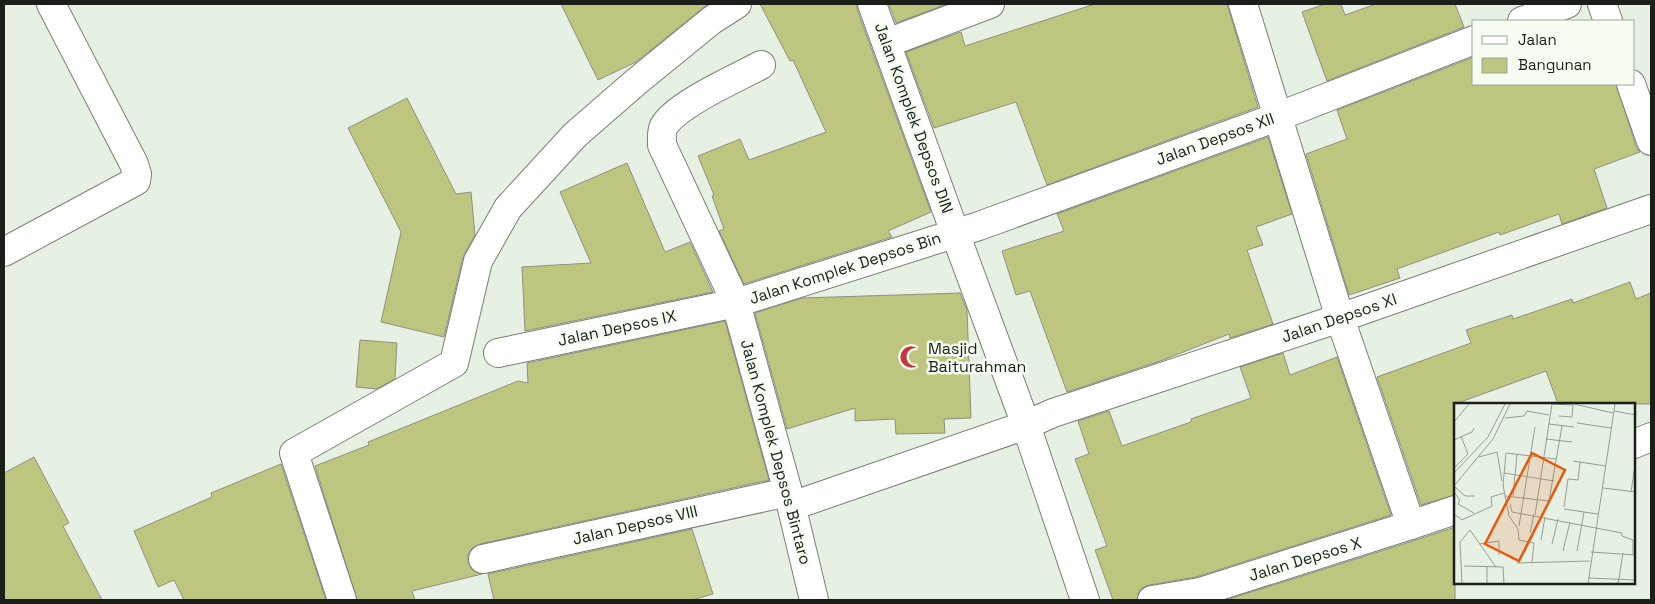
<svg xmlns="http://www.w3.org/2000/svg" width="1655" height="604" font-family="'Space Grotesk',sans-serif">
	<style>
		.building { fill: #bdc57e; stroke: #8f9082 }
		.lines { fill: none; stroke-linecap: round; stroke-linejoin: round }
		.minor-casing { stroke: #788074; stroke-width: 30 }
		.minor { stroke: #fff; stroke-width: 28 }
		.labels { text-anchor: middle; dominant-baseline: central; stroke-width: 5; stroke-linejoin: round; paint-order: stroke }
		.street-label { font-size: 16px; fill: #1b1f1a; stroke: #f5fef1 }
		.poi-label { font-size: 16px; fill: #1b1f1a; stroke: #f5fef1; text-anchor: start }
		.inset-road { fill: none; stroke: #959d93; stroke-width: 1 }
		.view { fill: #e8590c; fill-opacity: 0.15; stroke: #e8590c; stroke-width: 2.5 }
		.inset-edge { fill: none; stroke: #1b1f1a; stroke-width: 2.5 }
	</style>
	<rect width="100%" height="100%" fill="#e7f1e3"/>
	<!-- building -->
	<g class="building">
		<path d="M 561,4 L 708,4 L 636,62 L 598,80 Z"/>
		<path d="M 760,4 L 857,4 L 857,9 L 931,212 L 888,231 L 892,237 L 744,284 L 719,231 L 724,229 L 712,196 L 714,195 L 698,156 L 740,139 L 749,160 L 826,132 L 793,60 L 790,61 Z"/>
		<path d="M 889,4 L 947,4 L 896,23 Z"/>
		<path d="M 1095,4 L 1227,4 L 1258,107 L 1047,185 L 1016,102 L 934,128 L 906,52 L 961,32 L 965,46 Z"/>
		<path d="M 1325,4 L 1341,4 L 1345,15 L 1376,4 L 1455,4 L 1464,27 L 1327,81 L 1302,12 Z"/>
		<path d="M 1474,57 L 1474,84 L 1616,84 L 1636,146 L 1640,152 L 1594,169 L 1607,208 L 1562,224 L 1559,214 L 1500,235 L 1499,232 L 1397,269 L 1400,278 L 1349,295 L 1306,154 L 1347,139 L 1337,110 Z"/>
		<path d="M 407,98 L 456,194 L 471,192 L 475,235 L 463,257 L 444,337 L 381,322 L 401,232 L 348,128 Z"/>
		<path d="M 1268,137 L 1292,214 L 1256,227 L 1263,245 L 1247,250 L 1273,324 L 1230,338 L 1229,334 L 1163,360 L 1067,392 L 1030,291 L 1016,295 L 1002,251 L 1064,231 L 1057,214 Z"/>
		<path d="M 627,163 L 665,252 L 690,242 L 713,292 L 525,331 L 522,267 L 591,263 L 560,192 Z"/>
		<path d="M 1630,282 L 1636,299 L 1651,293 L 1651,404 L 1558,404 L 1546,371 L 1455,404 L 1455,495 L 1421,505 L 1377,377 L 1471,343 L 1466,330 L 1512,315 L 1513,319 L 1572,299 L 1573,303 Z"/>
		<path d="M 960,293 L 967,310 L 971,418 L 944,419 L 945,433 L 896,434 L 895,419 L 855,421 L 855,408 L 787,429 L 755,313 L 802,298 Z"/>
		<path d="M 725,321 L 769,480 L 480,544 L 472,548 L 468,554 L 468,562 L 472,570 L 482,574 L 412,591 L 415,600 L 357,600 L 315,466 L 369,445 L 368,442 L 518,381 L 528,383 L 527,363 Z"/>
		<path d="M 360,340 L 397,343 L 395,379 L 376,389 L 356,387 Z"/>
		<path d="M 1283,353 L 1290,375 L 1337,357 L 1391,515 L 1196,577 L 1149,585 L 1142,588 L 1138,594 L 1137,600 L 1113,600 L 1095,550 L 1107,546 L 1075,459 L 1089,454 L 1078,421 L 1109,411 L 1122,446 L 1191,422 L 1191,419 L 1251,398 L 1240,367 Z"/>
		<path d="M 34,457 L 69,523 L 63,526 L 102,600 L 4,600 L 4,473 Z"/>
		<path d="M 281,464 L 326,600 L 184,600 L 174,580 L 158,587 L 134,531 L 212,497 L 211,493 Z"/>
		<path d="M 1455,527 L 1455,600 L 1226,600 L 1416,540 Z"/>
		<path d="M 692,529 L 713,594 L 692,600 L 494,600 L 488,574 Z"/>
	</g>
	<g class="lines">
		<defs>
			<g id="minor">
				<path d="M 872,4 L 955,233 L 1026,425 L 1085,600"/>
				<path d="M 1243,4 L 1340,318 L 1411,525"/>
				<path d="M 1602,4 L 1608,21"/>
				<path d="M 1522,21 L 1567,4"/>
				<path d="M 887,43 L 990,4"/>
				<path d="M 761,65 C 737,78 677,104 664,126 C 661,131 662,139 662,145 L 736,303 L 788,492 L 814,600"/>
				<path d="M 1631,84 L 1651,141"/>
				<path d="M 4,252 L 136,181 L 137,174 L 134,164 L 51,4"/>
				<path d="M 498,353 L 736,303 L 979,226 L 1277,117 L 1474,40"/>
				<path d="M 1634,444 L 1651,437"/>
				<path d="M 792,506 L 1026,425 L 1053,413 L 1340,318 L 1651,209"/>
				<path d="M 483,559 L 788,492"/>
				<path d="M 342,600 L 294,453 L 454,363 L 478,261 L 508,208 L 575,135 L 636,82 L 712,20 L 737,4"/>
				<path d="M 1152,600 L 1200,592 L 1411,525 L 1455,510"/>
			</g>
		</defs>
		<!-- minor casing -->
		<use href="#minor" class="minor-casing"/>
		<!-- minor -->
		<use href="#minor" class="minor"/>
	</g>
	<!-- icons -->
	<defs>
		<symbol id="mosque-bare" viewBox="-9 -9 18 18"><path d="M3.5-4.9A6 6 0 1 0 3.5 4.9A5 5 0 1 1 3.5-4.9Z" fill="#c7373e" stroke="#f5fef1" stroke-width="2.5" paint-order="stroke"/></symbol>
	</defs>
	<g fill-rule="evenodd">
		<use href="#mosque-bare" x="895" y="341" width="32" height="32"/>
	</g>
	<g class="labels">
		<!-- street labels -->
		<g class="street-label">
			<text transform="translate(914 118) rotate(70)">Jalan Komplek Depsos DIN</text>
			<text transform="translate(1215 139) rotate(-20)">Jalan Depsos XII</text>
			<text transform="translate(845 268) rotate(-18)">Jalan Komplek Depsos Bin</text>
			<text transform="translate(1339 318) rotate(-19)">Jalan Depsos XI</text>
			<text transform="translate(617 328) rotate(-12)">Jalan Depsos IX</text>
			<text transform="translate(776 452) rotate(75)">Jalan Komplek Depsos Bintaro</text>
			<text transform="translate(635 525) rotate(-13)">Jalan Depsos VIII</text>
			<text transform="translate(1305 559) rotate(-17)">Jalan Depsos X</text>
		</g>
		<!-- poi labels -->
		<g class="poi-label">
			<text x="928" y="348">Masjid<tspan x="928" dy="18">Baiturahman</tspan></text>
		</g>
	</g>
	<!-- overview -->
	<g transform="translate(1454 403)">
		<rect width="181" height="181" fill="#e7f1e3"/>
		<path class="inset-road" d="M 120,1 L 159,10M 160,8 L 182,12M 51,15 L 70,13 L 73,8 L 95,12M 0,19 L 15,1M 123,20 L 157,25M 95,21 L 120,24M 92,36 L 118,39M 0,37 L 18,29 L 20,25M 25,54 L 43,49 L 48,78M 119,58 L 152,63M 0,65 L 14,51 L 7,33M 0,70 L 34,34 L 51,1M 50,70 L 100,78M 0,83 L 39,36 L 56,1M 0,83 L 11,93 L 21,93M 149,85 L 182,89M 0,89 L 6,97 L 4,101 L 20,110M 177,89 L 182,55M 51,93 L 95,98 L 108,23M 59,93 L 63,51M 56,101 L 58,109 L 168,130 L 168,133 L 179,137 L 179,151M 110,104 L 114,76 L 124,77 L 126,59M 110,106 L 144,111M 0,111 L 8,117 L 38,103 L 37,94 L 50,90M 81,112 L 98,1 L 119,2 L 118,14 L 105,13M 65,123 L 81,24M 76,130 L 80,111M 87,137 L 91,114M 80,140 L 65,137 L 64,126 L 55,113 L 49,82 L 52,50 L 102,56M 25,141 L 45,138 L 45,152M 98,141 L 104,116M 109,148 L 116,119M 123,148 L 130,109M 137,149 L 182,152M 78,159 L 80,140M 63,160 L 136,158M 10,163 L 49,164 L 50,181M 33,164 L 33,181M 135,175 L 182,177M 8,181 L 6,139 L 16,127 L 42,164M 134,181 L 161,1M 164,181 L 169,150"/>
		<path class="view" d="M 78,50 L 111,67 L 65,158 L 31,141 Z"/>
		<rect width="181" height="181" class="inset-edge"/>
	</g>
	<!-- border -->
	<rect width="1655" height="604" fill="none" stroke="#1b1f1a" stroke-width="10"/>
	<!-- legend -->
	<rect x="1472" y="20" width="162" height="65" fill="#f5fef1" stroke="#9ea59b"/>
	<rect x="1482" y="36" width="25" height="8" fill="#ffffff" stroke="#9ea59b"/>
	<text x="1518" y="45" font-size="15" fill="#1b1f1a">Jalan</text>
	<rect x="1482" y="58" width="25" height="15" fill="#bdc57e" stroke="#9ea59b"/>
	<text x="1518" y="70" font-size="15" fill="#1b1f1a">Bangunan</text>
</svg>
